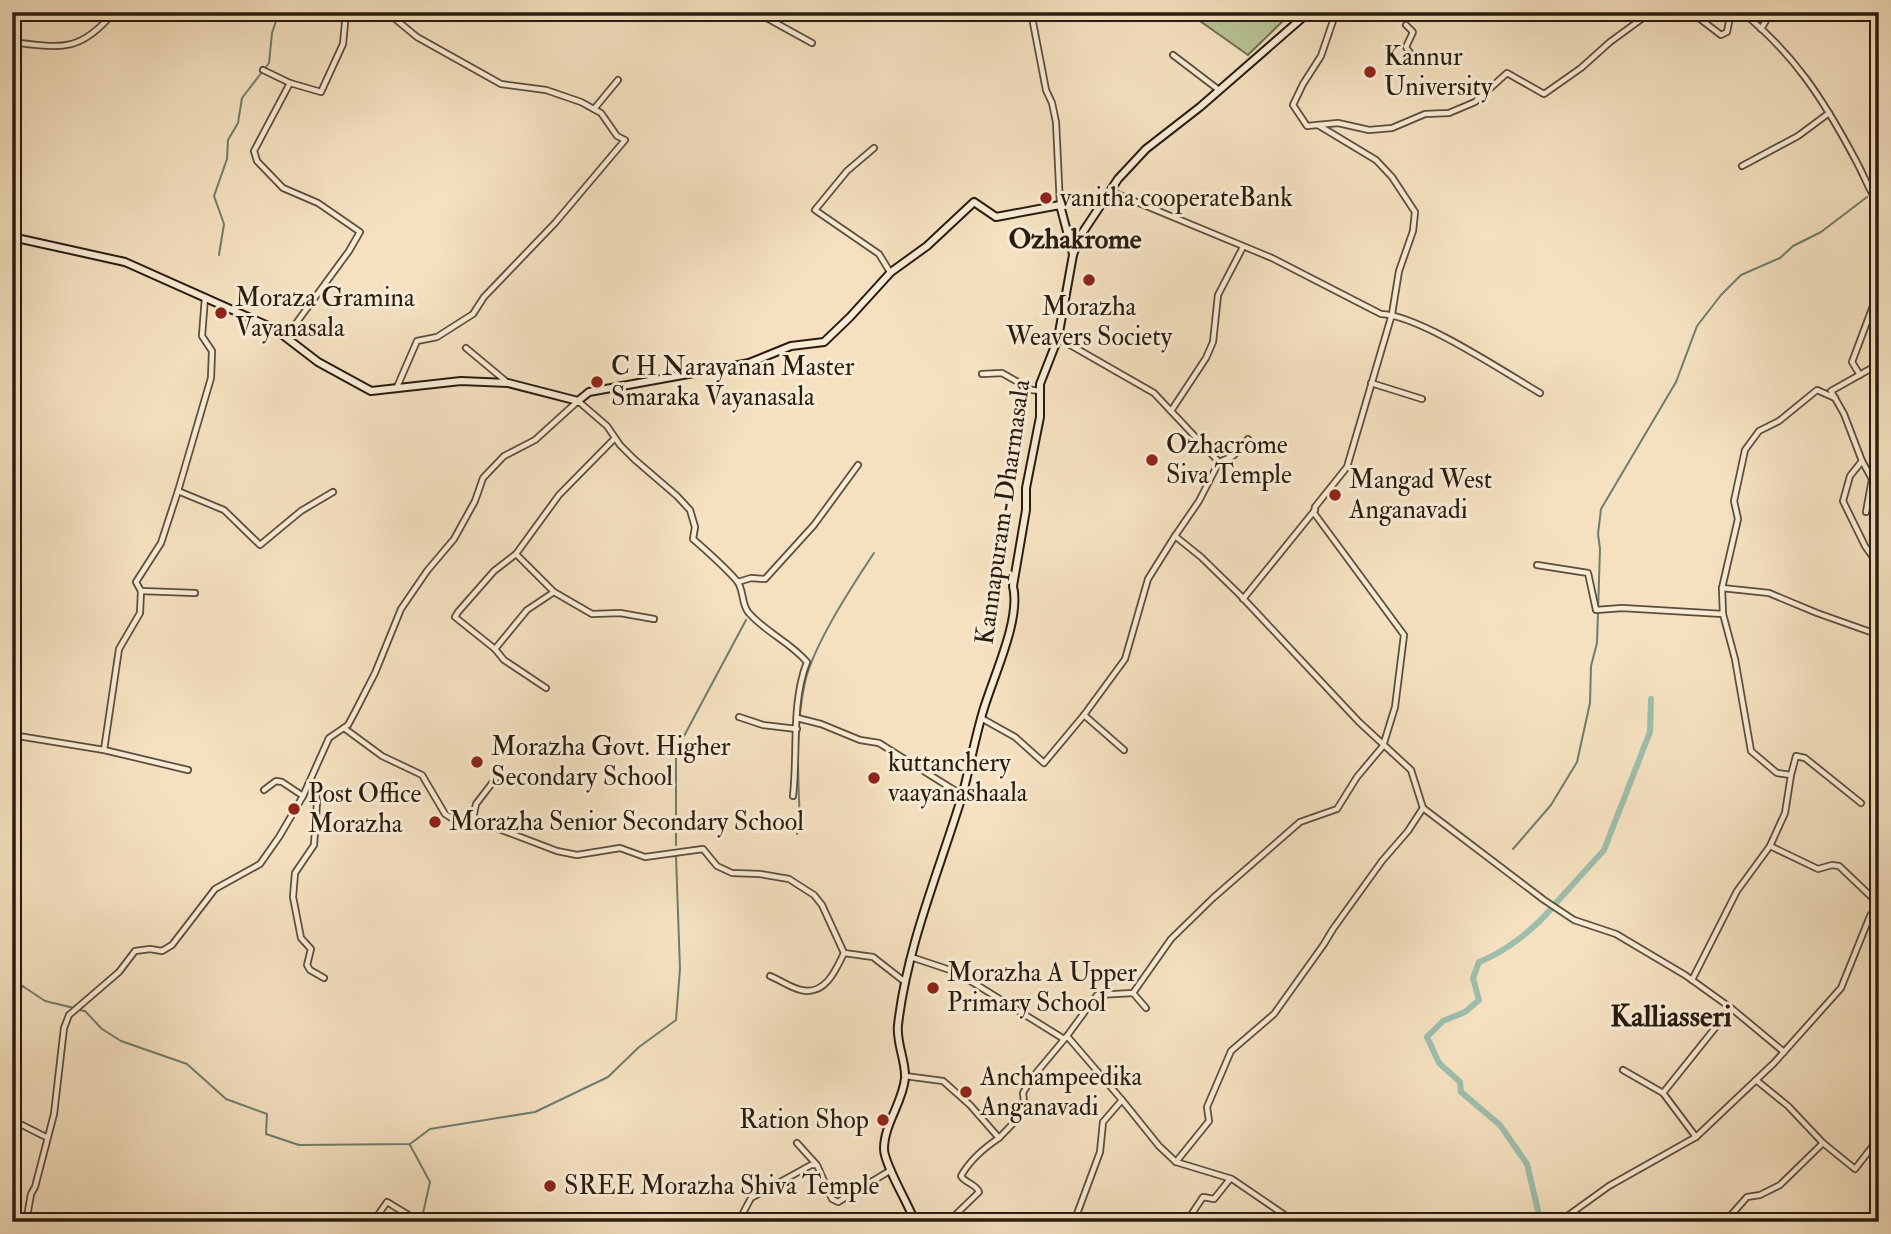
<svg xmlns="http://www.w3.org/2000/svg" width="1891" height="1234" font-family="'IM FELL Double Pica',serif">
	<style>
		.green { fill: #b8c395; stroke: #707052; stroke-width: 2 }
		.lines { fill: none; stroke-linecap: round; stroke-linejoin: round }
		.stream { stroke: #6e7d6e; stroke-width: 2 }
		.canal { stroke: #9dbead; stroke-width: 6 }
		.street-casing { stroke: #5b4d3c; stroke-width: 8 }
		.secondary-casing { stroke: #281c10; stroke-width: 10 }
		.street { stroke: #f8ecd6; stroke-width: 4.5 }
		.secondary { stroke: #f8ecd6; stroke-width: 6 }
		.poi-dot { fill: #8f2418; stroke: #f8ecd6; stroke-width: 2.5 }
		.labels { text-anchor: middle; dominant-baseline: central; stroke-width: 6; stroke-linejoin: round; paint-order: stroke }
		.poi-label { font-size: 26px; fill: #281c10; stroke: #f8ecd6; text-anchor: start }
		.street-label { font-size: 26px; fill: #281c10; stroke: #f8ecd6 }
		.neighbourhood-label { font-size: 28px; font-weight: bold; fill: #281c10; stroke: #f8ecd6 }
		.quarter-label { font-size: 30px; font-weight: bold; fill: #281c10; stroke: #f8ecd6 }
	</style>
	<rect width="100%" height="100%" fill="#f5e1c0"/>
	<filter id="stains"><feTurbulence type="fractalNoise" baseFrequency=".00286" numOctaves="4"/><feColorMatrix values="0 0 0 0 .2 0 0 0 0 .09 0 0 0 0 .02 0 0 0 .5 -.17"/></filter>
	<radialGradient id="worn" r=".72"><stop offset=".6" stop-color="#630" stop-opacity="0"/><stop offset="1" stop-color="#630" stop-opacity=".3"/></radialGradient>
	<!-- green -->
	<path class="green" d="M 1194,12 L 1292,12 L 1248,55 L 1200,21 Z"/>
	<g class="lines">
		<!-- stream -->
		<g class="stream">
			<path d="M 1876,192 L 1879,190"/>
			<path d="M 219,255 L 224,224 L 214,196 L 227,159 L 228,140 L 238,123 L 242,98 L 269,63 L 272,33 L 279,12"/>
			<path d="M 797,834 L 800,822 C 798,777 795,727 805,682 C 814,644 852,586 874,553"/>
			<path d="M 676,845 L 676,751 L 746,620"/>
			<path d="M 1513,849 L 1551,805 L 1577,762 L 1590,703 L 1591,666 L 1597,643 L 1600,549 L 1598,534 L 1601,509 L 1676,382 L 1697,326 L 1721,295 L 1741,275 L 1780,258 L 1793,246 L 1821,232 L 1867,197"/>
			<path d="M 12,979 L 45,1001 L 74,1008"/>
			<path d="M 79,1010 L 85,1011 L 102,1029 L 121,1041 L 187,1064 L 226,1099 L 267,1114 L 266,1134 L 299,1145 L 410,1144 L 430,1129 L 535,1112 L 608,1077 L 639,1047 L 676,1020 L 680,969 L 676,857"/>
			<path d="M 12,1022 L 22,986"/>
			<path d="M 410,1145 L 430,1182 L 423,1213 L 425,1219"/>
		</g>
		<!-- canal -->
		<g class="canal">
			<path d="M 1556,903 L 1604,850 L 1650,732 L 1651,699"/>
			<path d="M 1538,1222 L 1539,1215 L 1527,1164 L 1500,1125 L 1461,1092 L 1460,1082 L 1439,1063 L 1427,1037 L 1443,1021 L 1465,1012 L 1479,1000 L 1473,978 L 1479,962 C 1505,952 1533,930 1551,909"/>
		</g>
		<defs>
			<g id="street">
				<path d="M 384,12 L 394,18 L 417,37 L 501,84 L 546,90 L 581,102 L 601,113 L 617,136 L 625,140 L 555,223 L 484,297 L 473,314 L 437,337 L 417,341 L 397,387"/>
				<path d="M 756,12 L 812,43"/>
				<path d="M 1031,12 L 1046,90 L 1052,103 L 1056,122 L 1060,205"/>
				<path d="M 1336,12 L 1321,56 L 1303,84 L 1293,105 L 1307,126 L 1338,123 L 1369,130 L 1392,128 L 1425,114 L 1449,113 L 1475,102 L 1507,73 L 1544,94 L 1581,68 L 1610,42 L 1651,12"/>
				<path d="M 1691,12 L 1721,35 L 1727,32 L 1731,12"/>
				<path d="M 1742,12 C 1794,54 1823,99 1854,157 C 1863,173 1869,190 1879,206"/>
				<path d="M 1406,25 L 1413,32 L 1406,47 L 1414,59 L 1420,59"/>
				<path d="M 1761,29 L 1771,12"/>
				<path d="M 12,42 C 61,48 80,53 114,12"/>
				<path d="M 1173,55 L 1219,90"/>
				<path d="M 263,70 L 290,83 L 321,92 L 343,44 L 346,12"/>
				<path d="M 594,109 L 618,80"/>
				<path d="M 874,148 L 847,171 L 815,210 L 879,254 L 890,272"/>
				<path d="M 1742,166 L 1798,136 L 1829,113"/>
				<path d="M 1110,191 L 1272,258 L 1381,314 C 1419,315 1504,372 1540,393"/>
				<path d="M 286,337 L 349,251 L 360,232 L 318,203 L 283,188 L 257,161 L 254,151 L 290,83"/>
				<path d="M 1058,338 L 1154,393 L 1219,462 L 1199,501 L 1175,536 L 1201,557 L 1240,595 L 1359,722 L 1411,770 L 1423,808 L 1544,900 L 1574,920 L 1616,934 L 1685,975 L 1731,1008 L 1663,1093 L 1696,1137 L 1609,1186 L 1559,1222"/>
				<path d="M 466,348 L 508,383"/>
				<path d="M 1879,364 L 1831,391 L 1844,414 L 1862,461 L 1850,476 L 1843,501 L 1865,546 L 1879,566"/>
				<path d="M 982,374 L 1002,373 L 1032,390 L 1040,391"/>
				<path d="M 1860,375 L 1852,362 L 1879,290"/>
				<path d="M 1371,383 L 1422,399"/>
				<path d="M 1171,411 L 1206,358 L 1213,342 L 1218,295 L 1243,247"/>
				<path d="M 1862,461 L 1872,479"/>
				<path d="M 1219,462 L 1233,456 L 1248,439"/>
				<path d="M 178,491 L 224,510 L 260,545 L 301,511 L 333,492"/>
				<path d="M 1866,512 L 1872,479 L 1879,473"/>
				<path d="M 516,554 L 554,592 L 592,614 L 620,613 L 654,619"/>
				<path d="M 1537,565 L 1588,573 L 1596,610 L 1622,608 L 1723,614"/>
				<path d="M 738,582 L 751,578 L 765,579 L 814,525 L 858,465"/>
				<path d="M 1722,588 L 1769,593 L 1817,613 L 1879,635"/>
				<path d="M 141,591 L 195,593"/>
				<path d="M 1243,599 L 1315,510"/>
				<path d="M 495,649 L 527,610 L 554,592"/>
				<path d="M 546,688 L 504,660 L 495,649 L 455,617 L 458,612 L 494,571 L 516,554 L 559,495 L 615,438"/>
				<path d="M 1878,705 L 1879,703"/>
				<path d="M 1084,715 L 1124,750"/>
				<path d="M 739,717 L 763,725 L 797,729"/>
				<path d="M 797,718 L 821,724 L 860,740 L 879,743 L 962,795"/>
				<path d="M 981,718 L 1015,737 L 1044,763 L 1084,715 L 1125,659 L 1148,579 L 1175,536"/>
				<path d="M 344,728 L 382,756 L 422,775 L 445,814 L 456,821 L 473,819 L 557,851 L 577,855 L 620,848 L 645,857 L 703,849 L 717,866 L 732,873 L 760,874 L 789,879 L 814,895 L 822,905 L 844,953 L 873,957 L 905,982"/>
				<path d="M 12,735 L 104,750 L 188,770"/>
				<path d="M 104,750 L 119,649 L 140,613 L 141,591 L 136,582 L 161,543 L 178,491 L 211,378 L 212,351 L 202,336 L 205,297"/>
				<path d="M 1791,775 L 1777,773 L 1751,751 L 1735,659 L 1723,614 L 1722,588 L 1738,519 L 1734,501 L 1745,450 L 1759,431 L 1779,421 L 1817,390 L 1835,398"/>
				<path d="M 309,783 L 316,791 L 317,802 L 314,845 L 295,873 L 293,897 L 301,938 L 311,949 L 307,965 L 310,970 L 324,978"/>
				<path d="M 264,790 L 276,781 L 282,782 L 303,796"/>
				<path d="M 473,819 L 476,804 L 496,778"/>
				<path d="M 1770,846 L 1818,869 L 1832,865 L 1839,866 L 1879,904"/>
				<path d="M 911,957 L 956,972 L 1064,1039"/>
				<path d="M 770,976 C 780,980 791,988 801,990 C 825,996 836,970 844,953"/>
				<path d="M 1692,980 L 1737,891 L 1770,846 L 1785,813 L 1791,775 L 1796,756 L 1805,758 L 1861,803"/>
				<path d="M 1133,993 L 1146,1008"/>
				<path d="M 1731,1008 L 1784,1052"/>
				<path d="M 1067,1036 L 1122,1100 L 1103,1122 L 1100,1152 L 1074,1222"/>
				<path d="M 1623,1070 L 1663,1093"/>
				<path d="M 905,1076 L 943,1081 L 970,1105 L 999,1138 C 984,1148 970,1160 961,1176 C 965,1183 976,1184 979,1192 L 948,1222"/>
				<path d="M 1756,1080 L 1788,1106 L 1823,1143"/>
				<path d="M 1122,1100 L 1159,1146 L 1176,1162"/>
				<path d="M 12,1122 L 18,1123 L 46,1137"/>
				<path d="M 1696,1137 L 1774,1063 L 1841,988 L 1870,916 L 1879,904"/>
				<path d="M 999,1138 L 1025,1111 L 1023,1093 L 1031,1079 L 1067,1036 L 1097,995 L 1133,993 L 1171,939 L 1213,898 L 1300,822 L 1337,809 L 1357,777 L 1383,746 L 1395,707 L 1404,635 L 1314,513 L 1315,507 L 1347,467 L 1392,314 L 1399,271 L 1413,231 L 1415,212 L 1392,177 L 1376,160 L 1318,125"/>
				<path d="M 797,1143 L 816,1164"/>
				<path d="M 26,1222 L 31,1194 L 35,1187 L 54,1114 L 64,1028 L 69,1015 L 119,972 L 135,951 L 150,949 L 162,951 L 172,945 L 215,889 L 260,864 L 279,837 L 303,796 L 329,738 L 348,725 L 355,712 L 375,673 L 401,609 L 427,571 L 454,539 L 475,501 L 483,478 L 504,456 L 535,440 L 578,401 L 607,426 L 620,445 L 634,459 L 677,496 L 690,510 L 695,527 L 693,539 C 708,552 724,566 737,581 C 744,590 741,602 748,612 C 765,632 790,642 807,662 C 791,703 798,752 793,796"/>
				<path d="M 373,1222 L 387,1202 L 420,1222"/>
				<path d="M 527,1222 L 538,1222"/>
				<path d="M 736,1222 L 742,1215 L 751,1198 L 811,1165 L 817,1165 L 832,1199 L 838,1202 L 891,1170"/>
				<path d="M 1166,1222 L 1189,1218"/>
				<path d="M 1203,1222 L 1189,1218 L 1203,1197 L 1214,1199 L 1230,1179"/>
				<path d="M 1308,1222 L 1303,1218 L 1292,1220 L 1232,1179 L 1176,1162 L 1209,1121 L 1207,1107 L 1231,1051 L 1274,1014 L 1324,944 L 1333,929 L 1382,861 L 1408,831 L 1423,808"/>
				<path d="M 1725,1222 L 1747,1197 L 1760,1195 L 1780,1185 L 1823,1143 L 1855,1169 L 1879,1138"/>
			</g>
			<g id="secondary">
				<path d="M 12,237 L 125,262 L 275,329 L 318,362 L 371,391 L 461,381 L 508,383 L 578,401 L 589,392 L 749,363 L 791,346 L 824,342 L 850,317 L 891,272 L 927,246 L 974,202 L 996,217 L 1060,205 L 1073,254"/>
				<path d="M 915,1222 C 909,1205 884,1164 884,1149 C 884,1124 903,1102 905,1078 C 906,1061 896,1043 898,1025 C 907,946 939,871 962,796 C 970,767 975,737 984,708 C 994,675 1021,619 1013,586 L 1026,510 L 1026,488 L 1040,417 L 1040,384 L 1058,338 L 1073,255 L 1079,238 L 1118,179 L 1146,149 L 1200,107 L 1309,12"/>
			</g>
		</defs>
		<!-- street casing -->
		<use href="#street" class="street-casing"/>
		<!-- secondary casing -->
		<use href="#secondary" class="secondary-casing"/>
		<!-- street -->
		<use href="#street" class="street"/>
		<!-- secondary -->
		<use href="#secondary" class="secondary"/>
	</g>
	<!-- markers -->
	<g class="poi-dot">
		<circle cx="1370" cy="72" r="7"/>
		<circle cx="1046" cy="198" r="7"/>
		<circle cx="1089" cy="280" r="7"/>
		<circle cx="221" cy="313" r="7"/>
		<circle cx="597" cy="382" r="7"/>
		<circle cx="1152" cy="460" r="7"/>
		<circle cx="1335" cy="495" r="7"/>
		<circle cx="477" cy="762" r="7"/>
		<circle cx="874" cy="778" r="7"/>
		<circle cx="294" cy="809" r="7"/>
		<circle cx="435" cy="822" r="7"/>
		<circle cx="933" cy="988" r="7"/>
		<circle cx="966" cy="1092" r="7"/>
		<circle cx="883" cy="1120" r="7"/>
		<circle cx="550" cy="1186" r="7"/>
	</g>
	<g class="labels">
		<!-- poi labels -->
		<g class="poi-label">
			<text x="1384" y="57">Kannur<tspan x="1384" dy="30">University</tspan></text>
			<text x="1060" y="198">vanitha cooperateBank</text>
			<text x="235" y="298">Moraza Gramina<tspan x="235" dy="30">Vayanasala</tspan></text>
			<text x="1089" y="307" text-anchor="middle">Morazha<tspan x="1089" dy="30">Weavers Society</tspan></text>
			<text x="611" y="367">C H Narayanan Master<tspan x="611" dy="30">Smaraka Vayanasala</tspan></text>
			<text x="1166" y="445">Ozhacrome<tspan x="1166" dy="30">Siva Temple</tspan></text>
			<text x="1349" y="480">Mangad West<tspan x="1349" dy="30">Anganavadi</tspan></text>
			<text x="491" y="747">Morazha Govt. Higher<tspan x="491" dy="30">Secondary School</tspan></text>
			<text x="888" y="763">kuttanchery<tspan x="888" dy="30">vaayanashaala</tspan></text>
			<text x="308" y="794">Post Office<tspan x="308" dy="30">Morazha</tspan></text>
			<text x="449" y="822">Morazha Senior Secondary School</text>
			<text x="947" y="973">Morazha A Upper<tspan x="947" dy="30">Primary School</tspan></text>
			<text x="980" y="1077">Anchampeedika<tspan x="980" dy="30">Anganavadi</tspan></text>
			<text x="869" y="1120" text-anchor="end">Ration Shop</text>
			<text x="564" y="1186">SREE Morazha Shiva Temple</text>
		</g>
		<!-- street labels -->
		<g class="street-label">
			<text transform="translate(1003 512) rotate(-82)">Kannapuram-Dharmasala</text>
		</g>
		<!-- neighbourhood labels -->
		<g class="neighbourhood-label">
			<text x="1075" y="239">Ozhakrome</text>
		</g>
		<!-- quarter labels -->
		<g class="quarter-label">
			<text x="1671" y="1016">Kalliasseri</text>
		</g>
	</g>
	<!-- margin -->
	<rect width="1891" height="1234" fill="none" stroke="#f5e1c0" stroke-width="42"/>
	<rect x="14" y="14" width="1863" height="1206" fill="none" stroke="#281c10" stroke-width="3.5"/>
	<rect x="21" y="21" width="1849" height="1192" fill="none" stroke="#281c10" stroke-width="2"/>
	<rect width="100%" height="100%" filter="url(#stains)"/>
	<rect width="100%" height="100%" fill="url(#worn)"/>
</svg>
